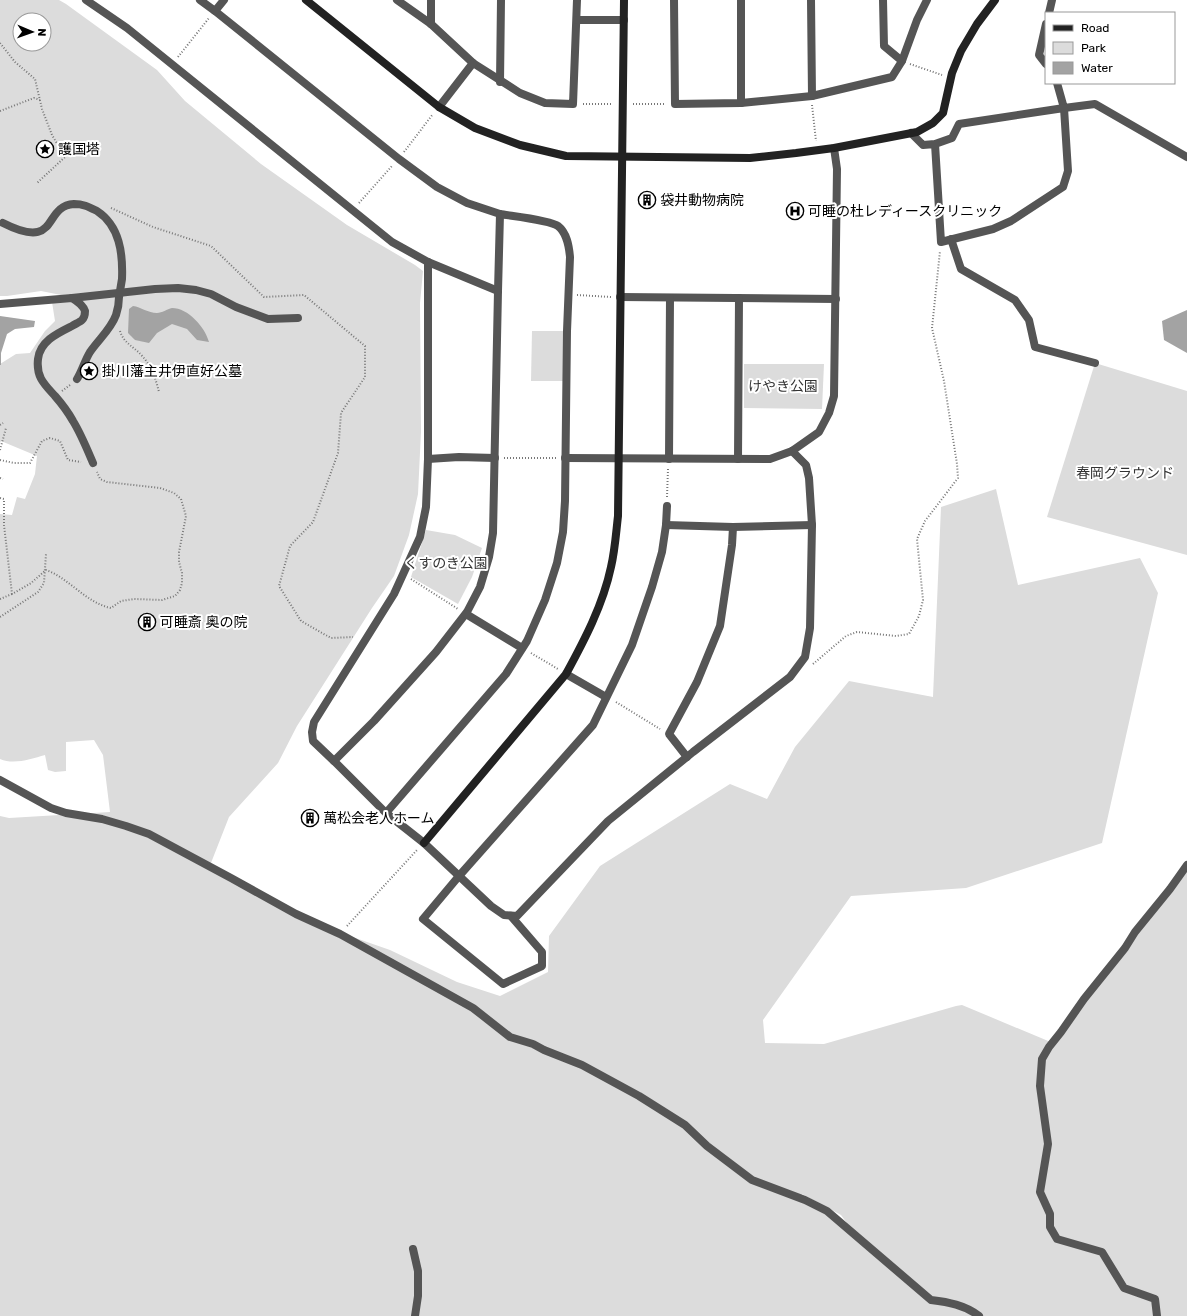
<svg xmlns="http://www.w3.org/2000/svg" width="1187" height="1316" font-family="Rubik,'Noto Sans JP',sans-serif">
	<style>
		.green { fill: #dcdcdc; fill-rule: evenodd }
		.water { fill: #a3a3a3 }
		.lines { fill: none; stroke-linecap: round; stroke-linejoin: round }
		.path { stroke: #777; stroke-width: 2; stroke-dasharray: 1 2; stroke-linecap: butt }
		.street { stroke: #555; stroke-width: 8 }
		.secondary { stroke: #222; stroke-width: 8 }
		.labels { text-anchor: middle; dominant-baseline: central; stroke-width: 4; stroke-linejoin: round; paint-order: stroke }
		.poi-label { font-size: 14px; fill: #000; stroke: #fff; text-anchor: start }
		.park-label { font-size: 14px; fill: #333; stroke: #fff }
	</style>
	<rect width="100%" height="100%" fill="#fff"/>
	<!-- green -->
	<g class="green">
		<path d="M 0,0 L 59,0 L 66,4 L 157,70 L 185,101 L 261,164 L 347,225 L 415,265 L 423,271 L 420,303 L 421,432 L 418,494 L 409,535 L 394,576 L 372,608 L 297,726 L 278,763 L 229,817 L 209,868 L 324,927 L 390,950 L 457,982 L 500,996 L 548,972 L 549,936 L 600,866 L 730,784 L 767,799 L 795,747 L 849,681 L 933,697 L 941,507 L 996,489 L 1018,585 L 1140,558 L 1158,593 L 1102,843 L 966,888 L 851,896 L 763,1020 L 765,1043 L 824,1044 L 956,1006 L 962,1005 L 1053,1043 L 1187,868 L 1187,1316 L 0,1316 L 0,816 L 9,818 L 110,812 L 103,755 L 94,740 L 66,742 L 66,771 L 55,772 L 48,770 L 45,755 C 31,759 14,765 0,759 L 0,514 L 12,515 L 17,497 L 25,499 L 35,474 L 37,456 L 1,441 L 0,443 L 0,364 L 16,354 L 30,353 L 45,331 L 55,321 L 52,302 L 71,297 L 41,291 L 7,296 L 0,296 ZM 20,20 L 44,20 L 44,44 L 20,44 ZM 802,1194 L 841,1215 L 858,1238 L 802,1195 Z"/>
		<path d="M 532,331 L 567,331 L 566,381 L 531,381 Z"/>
		<path d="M 1095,363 L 1187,391 L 1187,555 L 1047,517 Z"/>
		<path d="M 744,364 L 824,364 L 822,409 L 744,408 Z"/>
		<path d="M 426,530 L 455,535 L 482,548 L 472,577 L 458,604 L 411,577 Z"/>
	</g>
	<!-- water -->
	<g class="water">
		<path d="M 133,306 C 141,307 148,313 157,313 C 162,313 167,309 172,308 C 188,308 205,327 209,342 L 197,340 L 187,329 L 172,324 L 157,333 L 149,343 L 135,340 L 128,333 L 129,309 Z"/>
		<path d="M 1187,310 L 1187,353 L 1164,340 L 1162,321 Z"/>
		<path d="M 0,316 L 35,321 L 34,327 L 15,329 L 7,334 L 1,353 L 1,365 L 0,365 Z"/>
	</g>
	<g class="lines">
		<!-- path -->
		<g class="path">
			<path d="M 0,43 L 15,62 L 35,79 L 42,109 L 52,135 L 65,157 L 37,183"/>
			<path d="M 178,57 L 209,18"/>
			<path d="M 910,64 L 942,75"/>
			<path d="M 583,104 L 612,104"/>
			<path d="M 633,104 L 666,104"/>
			<path d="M 812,105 L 816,141"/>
			<path d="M 0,111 L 34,98 L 40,100"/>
			<path d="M 404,152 L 433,114"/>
			<path d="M 359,203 L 392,166"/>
			<path d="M 111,208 L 153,227 L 211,246 L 264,297 L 304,295 L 365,346 L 365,377 L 341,413 L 338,453 L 313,522 L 290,546 L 279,586 L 301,621 L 331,638 L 353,637"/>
			<path d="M 577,295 L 611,297"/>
			<path d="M 120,331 C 124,344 135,347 143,357 C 152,367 156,380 159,392"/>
			<path d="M 62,391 L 70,385"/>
			<path d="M 0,425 L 3,423"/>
			<path d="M 0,450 L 6,428"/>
			<path d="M 504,458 L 556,458"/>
			<path d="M 0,460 L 14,463 L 30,463 L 42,441 L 50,438 L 60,441 L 68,460 L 81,462"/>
			<path d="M 0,478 L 3,479"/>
			<path d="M 667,497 L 668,469"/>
			<path d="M 0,498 L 4,499 L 4,525 L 12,594 L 31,583 L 46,570 C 69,578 86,603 111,608 L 121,601 L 134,599 L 162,600 L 175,596 L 180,590 L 182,583 L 182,573 L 179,562 L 179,552 L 186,516 L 181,499 L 174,493 L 160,488 L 107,482 L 100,479 L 97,472"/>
			<path d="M 411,579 L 458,609"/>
			<path d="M 0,599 L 12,594"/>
			<path d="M 0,617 L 38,592 L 44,583 L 46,554"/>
			<path d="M 531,653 L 558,669"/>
			<path d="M 813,664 L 846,636 L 857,632 L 896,636 L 909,634 L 919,616 L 923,600 L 917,539 L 925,521 L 958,478 L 957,464 L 944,381 L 932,328 L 940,251"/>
			<path d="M 616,702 L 660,729"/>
			<path d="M 347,926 L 417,850"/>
		</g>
		<!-- street -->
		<g class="street">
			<path d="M 86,0 L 127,28 L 392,242 L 428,262 L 498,291 L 493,533 L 489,557 L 480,587 L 467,612 L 436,652 L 374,721 L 334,761 L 386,813 L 424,843 L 491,906 L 504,915 L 517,916 L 608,821 L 693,752 L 790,677 L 805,657 L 810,628 L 812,525 L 809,478 L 806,465 L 792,451"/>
			<path d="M 200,0 L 215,11 L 399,159 L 437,187 L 467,203 L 500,214 L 498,291"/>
			<path d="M 397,0 L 431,24 L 473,63 L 520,93 L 545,103 L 573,104 L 577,0"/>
			<path d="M 674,0 L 675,104 L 741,103 L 812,96 L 892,77 L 902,61 L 884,46 L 883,0"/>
			<path d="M 741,0 L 741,103"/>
			<path d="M 811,0 L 812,96"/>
			<path d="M 215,11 L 224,0"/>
			<path d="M 1049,13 L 1052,0"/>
			<path d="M 577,20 L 624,20"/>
			<path d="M 431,24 L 431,0"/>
			<path d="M 1046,24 L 1039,55 L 1046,64"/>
			<path d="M 902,61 L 917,20 L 927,0"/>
			<path d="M 500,82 L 501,0"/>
			<path d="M 1057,83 L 1064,108 L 1095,104 L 1187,157"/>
			<path d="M 439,107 L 473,63"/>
			<path d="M 911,133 L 923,145 L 935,144 L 941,242 L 993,229 L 1011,221 L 1063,187 L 1068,171 L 1064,108 L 959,124 L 952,138 L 935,144"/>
			<path d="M 3,223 C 60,252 42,206 74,204 C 84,204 89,207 97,211 C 120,226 123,254 122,279 C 121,285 120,291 119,297 C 119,303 118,309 116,315 C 111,329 99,339 90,352 C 85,360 82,371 77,379"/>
			<path d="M 951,239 L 961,269 L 1015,300 L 1029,320 L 1035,347 L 1095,363"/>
			<path d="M 620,297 L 836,299"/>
			<path d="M 72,298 L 155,289 L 178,288 L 196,290 L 211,294 L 236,307 L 268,319 L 298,318"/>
			<path d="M 0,304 L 72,298 C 77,301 83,305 85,311 C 85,314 84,318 82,320 C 80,322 75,324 72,326 C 58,333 40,341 38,359 C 36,377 44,384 55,396 C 62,404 68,412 73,421 C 81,434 87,449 93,463"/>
			<path d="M 565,458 L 770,459 L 792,451 L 819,432 L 829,413 L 834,396 L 837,169 L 834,148"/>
			<path d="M 428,459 L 459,457 L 495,458"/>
			<path d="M 669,459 L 670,298"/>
			<path d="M 738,459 L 739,298"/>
			<path d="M 666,525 L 733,527 L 812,525"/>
			<path d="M 466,614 L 522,648"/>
			<path d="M 566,674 L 606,697"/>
			<path d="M 687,757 L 669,734 L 697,682 L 720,626 L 732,545 L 733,527"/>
			<path d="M 334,761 L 313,741 L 312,732 L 314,722 L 394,594 L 420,537 L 426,507 L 428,459 L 428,262"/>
			<path d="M 0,780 L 51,808 L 66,813 L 102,819 L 126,826 L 149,834 L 231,878 L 296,914 L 340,934 L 473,1008 L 510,1037 L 533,1044 L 544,1050 L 582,1065 L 639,1096 L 685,1125 L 707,1146 L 752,1180 L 805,1200 L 827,1211 L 931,1300 C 948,1302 965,1305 979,1316"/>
			<path d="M 386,813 L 506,674 L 527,641 L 545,600 L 557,563 L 563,532 L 565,501 L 567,331 L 570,257 C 569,246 567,233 558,226 C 550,220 511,216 500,214"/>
			<path d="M 511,916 L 542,952 L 542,966 L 503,984 L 423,919 L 459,876 L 593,725 L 632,645 L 652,587 L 662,552 L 666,525 L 667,506"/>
			<path d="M 413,1249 L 418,1271 L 418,1296 L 415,1316"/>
			<path d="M 1157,1316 L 1155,1299 L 1124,1288 L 1102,1252 L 1057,1239 L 1050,1227 L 1050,1214 L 1040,1192 L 1048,1144 L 1040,1086 L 1042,1059 L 1049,1047 L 1061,1032 L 1084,999 L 1125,948 L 1135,932 L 1170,889 L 1187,865"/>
		</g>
		<!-- secondary -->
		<g class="secondary">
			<path d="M 306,0 L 439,107 L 475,128 L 520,145 L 566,156 L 750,158 L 796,153 L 834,148 L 917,132 L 933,123 L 943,113 L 952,73 L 961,51 L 977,24 L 995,0"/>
			<path d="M 424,843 L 566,674 C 584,641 603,605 611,567 C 615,550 616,533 618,516 L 624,0"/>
		</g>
	</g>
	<!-- icons -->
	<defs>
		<symbol id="sight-ring" viewBox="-11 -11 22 22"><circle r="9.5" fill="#fff" stroke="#000" stroke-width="1.5"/><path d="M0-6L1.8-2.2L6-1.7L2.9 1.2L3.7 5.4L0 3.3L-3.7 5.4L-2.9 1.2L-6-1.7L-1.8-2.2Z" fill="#000"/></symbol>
		<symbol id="building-ring" viewBox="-11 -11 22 22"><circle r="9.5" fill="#fff" stroke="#000" stroke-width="1.5"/><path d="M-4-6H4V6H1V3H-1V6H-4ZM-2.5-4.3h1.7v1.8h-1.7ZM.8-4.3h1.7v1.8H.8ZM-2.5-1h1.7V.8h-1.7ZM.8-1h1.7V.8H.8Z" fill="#000"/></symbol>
		<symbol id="hospital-ring" viewBox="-11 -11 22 22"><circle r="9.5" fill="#fff" stroke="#000" stroke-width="1.5"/><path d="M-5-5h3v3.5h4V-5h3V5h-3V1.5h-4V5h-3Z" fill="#000"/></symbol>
	</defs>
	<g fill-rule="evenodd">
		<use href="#sight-ring" x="35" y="139" width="20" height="20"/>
		<use href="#building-ring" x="637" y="190" width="20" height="20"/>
		<use href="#hospital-ring" x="785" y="201" width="20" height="20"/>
		<use href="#sight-ring" x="79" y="361" width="20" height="20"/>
		<use href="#building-ring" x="137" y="612" width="20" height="20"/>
		<use href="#building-ring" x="300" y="808" width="20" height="20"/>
	</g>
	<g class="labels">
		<!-- poi labels -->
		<g class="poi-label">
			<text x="58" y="149">護国塔</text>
			<text x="660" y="200">袋井動物病院</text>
			<text x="808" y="211">可睡の杜レディースクリニック</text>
			<text x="102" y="371">掛川藩主井伊直好公墓</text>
			<text x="160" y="622">可睡斎 奥の院</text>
			<text x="323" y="818">萬松会老人ホーム</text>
		</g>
		<!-- park labels -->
		<g class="park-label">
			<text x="783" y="386">けやき公園</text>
			<text x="1125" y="473">春岡グラウンド</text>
			<text x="446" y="563">くすのき公園</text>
		</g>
	</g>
	<!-- legend -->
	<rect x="1045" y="12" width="130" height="72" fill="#ffffff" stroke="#999999"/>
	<rect x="1053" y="25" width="20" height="6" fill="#222222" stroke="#999999"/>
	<text x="1081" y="32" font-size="12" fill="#000000">Road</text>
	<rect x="1053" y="42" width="20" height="12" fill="#dcdcdc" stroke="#999999"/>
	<text x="1081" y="52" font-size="12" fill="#000000">Park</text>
	<rect x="1053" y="62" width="20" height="12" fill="#a3a3a3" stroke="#999999"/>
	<text x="1081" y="72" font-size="12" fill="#000000">Water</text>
	<!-- north arrow -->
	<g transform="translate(32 32) rotate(92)"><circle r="19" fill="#ffffff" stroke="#999999"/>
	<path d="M0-3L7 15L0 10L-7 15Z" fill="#000000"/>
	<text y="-6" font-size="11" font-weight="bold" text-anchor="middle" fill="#000000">N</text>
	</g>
</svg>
